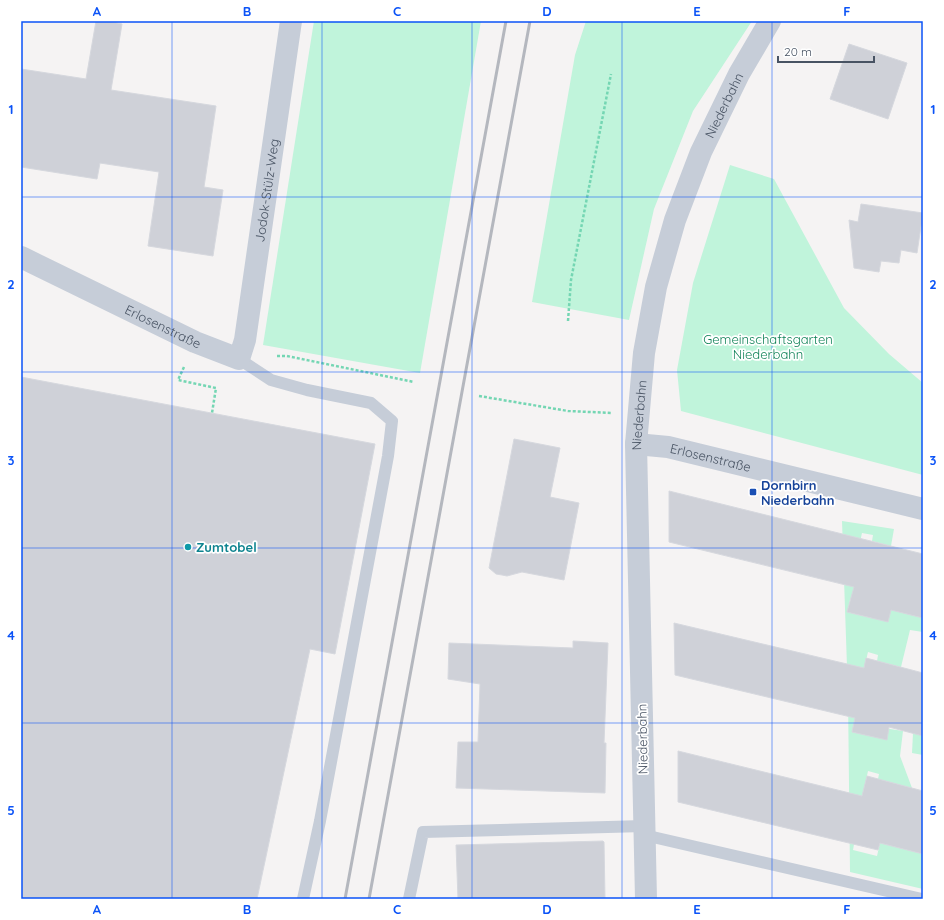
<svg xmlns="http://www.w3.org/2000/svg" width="944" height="920" font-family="Quicksand,sans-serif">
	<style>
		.green { fill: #c0f4db }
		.building { fill: #cfd1d8; stroke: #d6d8de }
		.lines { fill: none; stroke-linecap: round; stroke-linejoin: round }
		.path { stroke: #74d6b3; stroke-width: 2.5; stroke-dasharray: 3 2; stroke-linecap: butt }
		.lane { stroke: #c6cdd8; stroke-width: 12 }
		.street { stroke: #c6cdd8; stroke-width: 22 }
		.rail { stroke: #b4b7be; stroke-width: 3 }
		.grid { fill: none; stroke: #0b53f7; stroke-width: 1; stroke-opacity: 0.55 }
		.transit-dot { fill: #1a4fb4; stroke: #fff; stroke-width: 1.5 }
		.culture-dot { fill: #0f9aa8; stroke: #fff; stroke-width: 1.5 }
		.labels { text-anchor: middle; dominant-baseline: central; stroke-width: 3.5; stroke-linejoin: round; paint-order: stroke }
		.street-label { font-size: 13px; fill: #485363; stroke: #fff }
		.park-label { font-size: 13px; fill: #0f8257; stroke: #fff }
		.transit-label { font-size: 13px; font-weight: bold; fill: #164399; stroke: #fff; text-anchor: start }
		.culture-label { font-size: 13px; font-weight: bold; fill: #0d838f; stroke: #fff; text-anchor: start }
		.neatline { fill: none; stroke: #0b53f7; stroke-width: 1.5 }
		.grid-label { font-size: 13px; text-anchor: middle; font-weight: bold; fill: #0b53f7 }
	</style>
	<rect width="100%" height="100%" fill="#f5f3f3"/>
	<!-- green -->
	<g class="green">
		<path d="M 314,21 L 481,21 L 420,373 L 263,345 Z"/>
		<path d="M 586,21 L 752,21 L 693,111 L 654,209 L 629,320 L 532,302 L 575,55 Z"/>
		<path d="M 730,165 L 774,179 L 844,308 L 889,354 L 923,383 L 923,475 L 681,411 L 677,370 L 693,283 Z"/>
		<path d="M 842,521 L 894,529 L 891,546 L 872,541 L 873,535 L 862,533 L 857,555 L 856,602 L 850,600 L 847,612 L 871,618 L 874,605 L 923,618 L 923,632 L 910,630 L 901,667 L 877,661 L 878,655 L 868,652 C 861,679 859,706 852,732 L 875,737 L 877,727 L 903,731 L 900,756 L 912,788 L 878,779 L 879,774 L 868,771 L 863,794 L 853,850 L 877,856 L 880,843 L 923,854 L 923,889 L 850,872 L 848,696 Z"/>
		<path d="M 913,733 L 923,736 L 923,755 L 912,753 Z"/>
	</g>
	<!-- building -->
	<g class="building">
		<path d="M 96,21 L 108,21 L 122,24 L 111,90 L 216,106 L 204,187 L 223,190 L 213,256 L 148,246 L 159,172 L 100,163 L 97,179 L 21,167 L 21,69 L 86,79 Z"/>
		<path d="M 849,44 L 907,63 L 888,119 L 830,99 Z"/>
		<path d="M 861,204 L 923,213 L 917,253 L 901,250 L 899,263 L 881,261 L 879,272 L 854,268 L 849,220 L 858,222 Z"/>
		<path d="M 21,377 L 375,444 L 335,654 L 310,649 L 257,899 L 21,899 Z"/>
		<path d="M 514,439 L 560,448 L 550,497 L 579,503 L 564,580 L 522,572 L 507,576 L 502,575 L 496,574 L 489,568 Z"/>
		<path d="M 669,491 L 923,554 L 923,618 L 891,610 L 888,622 L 847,612 L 854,587 L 669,542 Z"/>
		<path d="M 674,623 L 864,668 L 866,658 L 923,673 L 923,736 L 889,727 L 887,740 L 852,732 L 855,718 L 675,675 Z"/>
		<path d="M 573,641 L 608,643 L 604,743 L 606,743 L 605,793 L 456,788 L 458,742 L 478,742 L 480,684 L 448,679 L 449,643 L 573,648 Z"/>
		<path d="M 678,751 L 862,796 L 867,776 L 923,791 L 923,854 L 880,843 L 878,850 L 678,802 Z"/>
		<path d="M 603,841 L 604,842 L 605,899 L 458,899 L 456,845 Z"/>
	</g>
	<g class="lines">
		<!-- path -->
		<g class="path">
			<path d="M 568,321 L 571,280 L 611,74"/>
			<path d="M 277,356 L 287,356 L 414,382"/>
			<path d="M 184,367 L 178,380 L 216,388 L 212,413"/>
			<path d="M 479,396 L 568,411 L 612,413"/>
		</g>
		<!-- lane -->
		<g class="lane">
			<path d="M 239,359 L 271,380 L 307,390 L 371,403 L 392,421 L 388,456 L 320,821 L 303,899"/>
			<path d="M 644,835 L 922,899"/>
			<path d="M 409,899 L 423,832 L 644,826"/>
		</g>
		<!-- street -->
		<g class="street">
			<path id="s1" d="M 21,257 L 195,342 L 239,359 L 245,340 L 291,21"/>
			<path id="s2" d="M 636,444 L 668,447 L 923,509"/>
			<path id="s3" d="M 646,899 L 636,444 L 644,353 L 656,287 L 675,220 L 701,152 L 739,74 L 770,21"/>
		</g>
		<!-- rail -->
		<g class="rail">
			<path d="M 345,899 L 506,21"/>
			<path d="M 369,899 L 530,21"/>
		</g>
	</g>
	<!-- grid -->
	<path class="grid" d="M 172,21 L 172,899M 322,21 L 322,899M 472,21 L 472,899M 622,21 L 622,899M 772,21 L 772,899M 21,197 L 923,197M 21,372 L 923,372M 21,548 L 923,548M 21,723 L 923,723"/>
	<!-- markers -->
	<rect class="transit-dot" x="749" y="488" width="8" height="8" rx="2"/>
	<circle class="culture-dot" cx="188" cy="547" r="4"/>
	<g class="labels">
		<!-- street labels -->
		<g class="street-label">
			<text stroke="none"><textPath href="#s3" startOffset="808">Niederbahn</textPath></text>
			<text stroke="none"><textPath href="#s1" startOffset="412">Jodok-Stülz-Weg</textPath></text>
			<text stroke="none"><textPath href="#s1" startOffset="158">Erlosenstraße</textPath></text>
			<text stroke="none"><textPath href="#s3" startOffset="484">Niederbahn</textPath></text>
			<text stroke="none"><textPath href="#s2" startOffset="76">Erlosenstraße</textPath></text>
			<text transform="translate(642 739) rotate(-91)">Niederbahn</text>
		</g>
		<!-- park labels -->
		<g class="park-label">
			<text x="768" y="339">Gemeinschaftsgarten<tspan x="768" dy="15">Niederbahn</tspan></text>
		</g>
		<!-- transit labels -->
		<g class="transit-label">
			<text x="761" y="485">Dornbirn<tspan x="761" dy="15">Niederbahn</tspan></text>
		</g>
		<!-- culture labels -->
		<g class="culture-label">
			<text x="196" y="547">Zumtobel</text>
		</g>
	</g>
	<!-- border -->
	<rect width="944" height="920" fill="none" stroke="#ffffff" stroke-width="44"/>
	<!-- scale -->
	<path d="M778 56v6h96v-6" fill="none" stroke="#485363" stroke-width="2"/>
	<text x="784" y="56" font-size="12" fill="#485363" stroke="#ffffff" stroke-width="3" paint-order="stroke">20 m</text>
	<rect x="22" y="22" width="900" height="876" class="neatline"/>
	<g class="grid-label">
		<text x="97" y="16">A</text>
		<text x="247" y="16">B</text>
		<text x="397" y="16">C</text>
		<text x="547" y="16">D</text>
		<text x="697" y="16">E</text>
		<text x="847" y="16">F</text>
		<text x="11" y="114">1</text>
		<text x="933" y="114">1</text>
		<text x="11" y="289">2</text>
		<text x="933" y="289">2</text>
		<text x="11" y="465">3</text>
		<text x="933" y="465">3</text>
		<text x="11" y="640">4</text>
		<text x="933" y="640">4</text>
		<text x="11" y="815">5</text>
		<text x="933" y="815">5</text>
		<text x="97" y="914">A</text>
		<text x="247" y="914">B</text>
		<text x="397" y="914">C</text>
		<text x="547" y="914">D</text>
		<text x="697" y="914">E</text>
		<text x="847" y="914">F</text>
	</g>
</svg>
